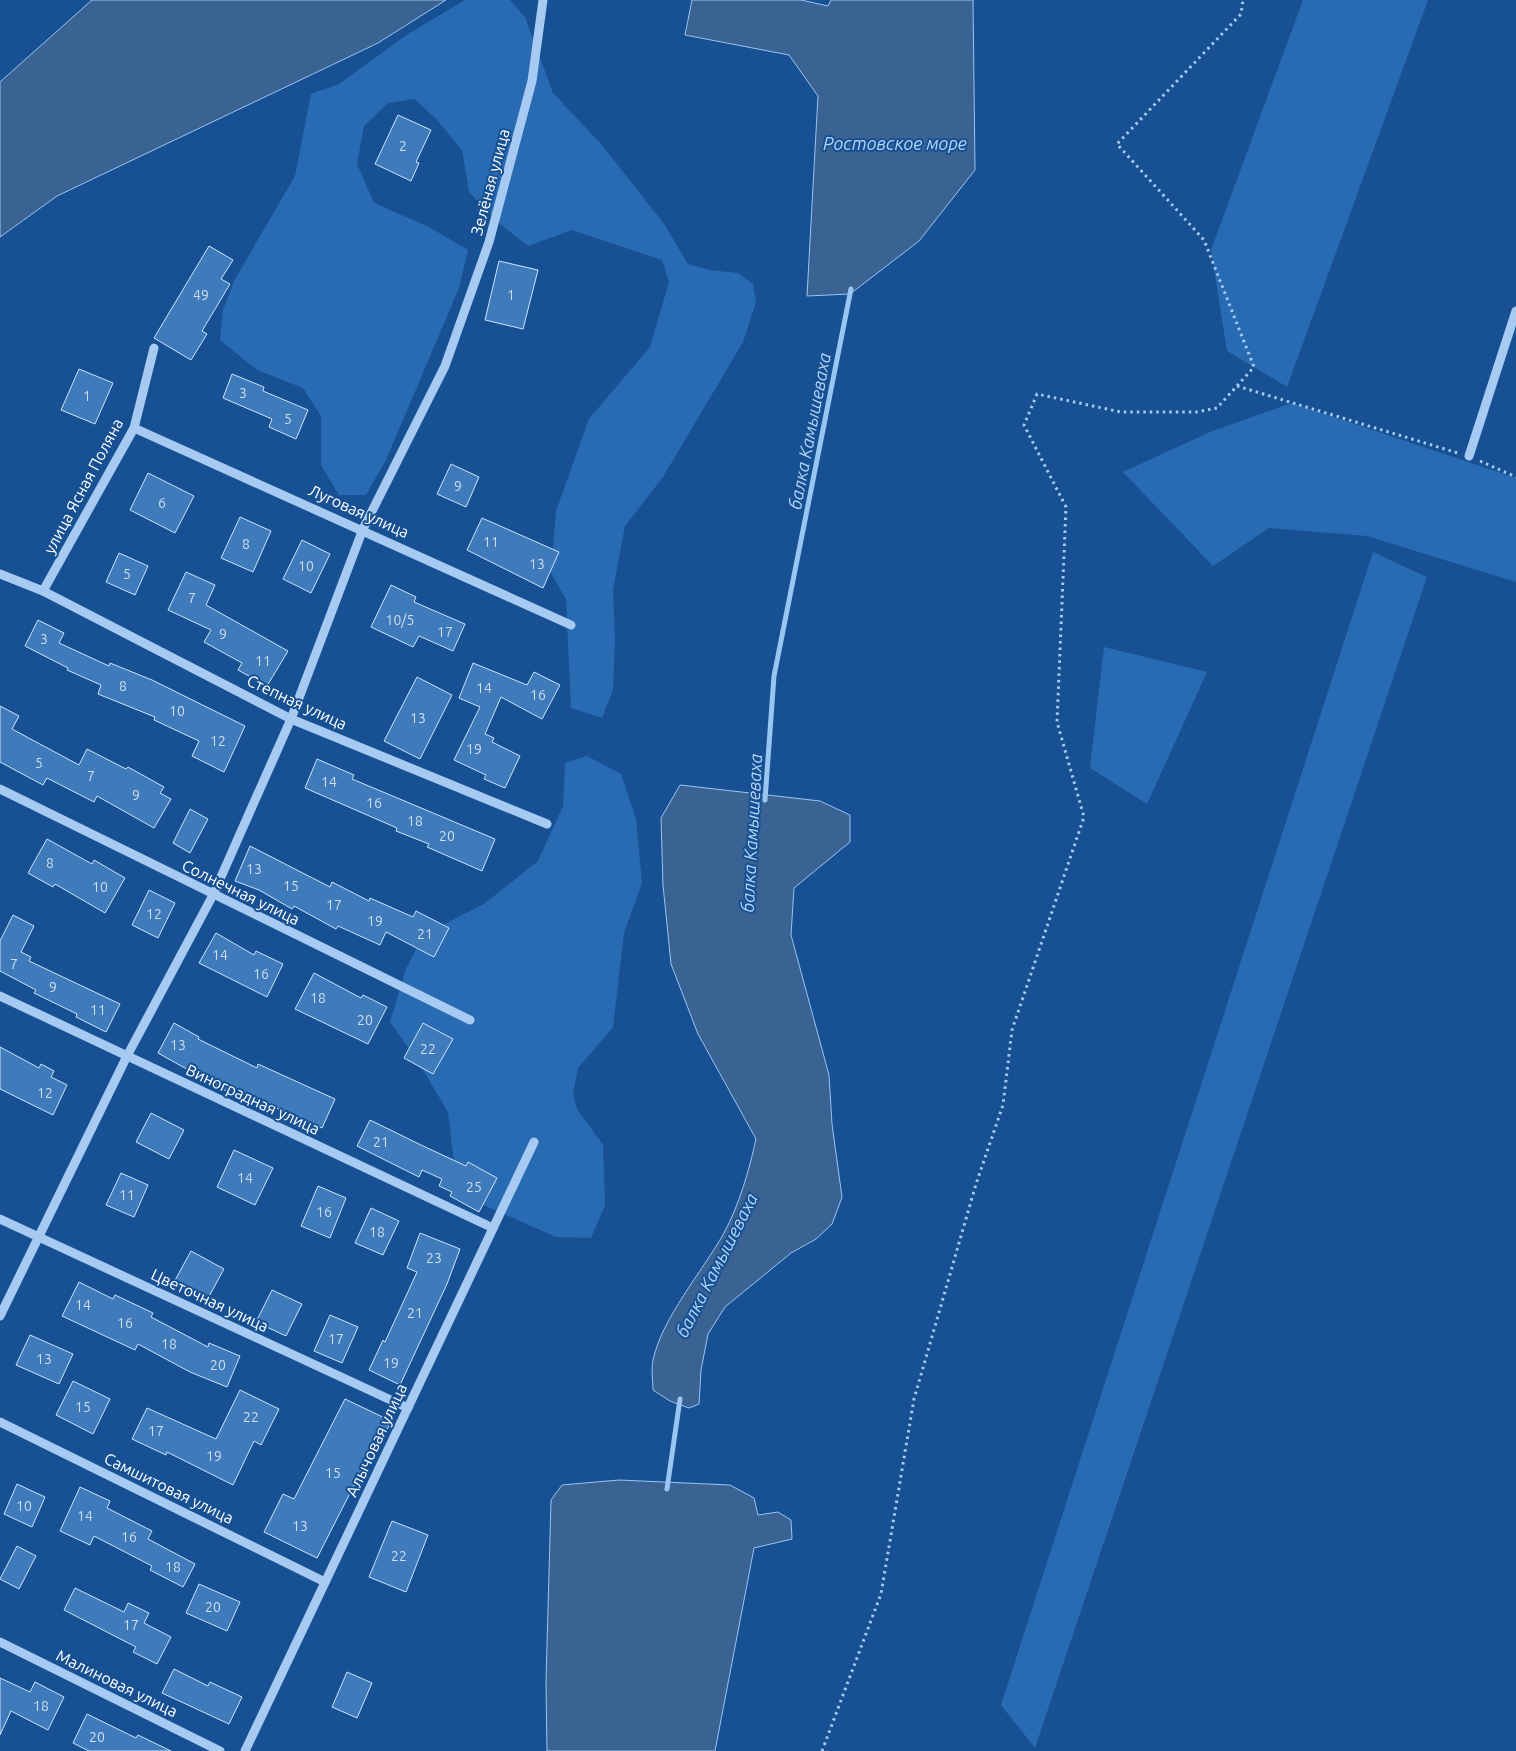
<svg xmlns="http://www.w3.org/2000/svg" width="1516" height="1751" font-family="Ubuntu,sans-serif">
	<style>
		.green { fill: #296bb2 }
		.water { fill: #3a6393; stroke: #99c5f3 }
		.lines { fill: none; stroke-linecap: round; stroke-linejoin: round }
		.stream { stroke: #99c5f3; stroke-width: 5 }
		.building { fill: #3f7abb; stroke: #cde4fc }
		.path { stroke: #a6caf1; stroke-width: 3; stroke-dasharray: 2.5 4; stroke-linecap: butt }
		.minor { stroke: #a6caf1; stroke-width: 9 }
		.labels { text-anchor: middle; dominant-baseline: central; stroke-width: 4; stroke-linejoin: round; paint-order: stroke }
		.number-label { font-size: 14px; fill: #cfdeee }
		.street-label { font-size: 16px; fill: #fff; stroke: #175193 }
		.water-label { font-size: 18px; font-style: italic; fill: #b3d4f7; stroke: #175193 }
	</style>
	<rect width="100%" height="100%" fill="#175193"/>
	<!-- green -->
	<g class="green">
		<path d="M 465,0 L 510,0 L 525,17 L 553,93 L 602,145 L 664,224 L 688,264 L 709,270 L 738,273 L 753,284 L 756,302 L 743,342 L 663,477 L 625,526 L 613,590 L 615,639 L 613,690 L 602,718 L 571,708 L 566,599 L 551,573 L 556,511 L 589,419 L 650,347 L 669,282 L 662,260 L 572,230 L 528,246 L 495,220 L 469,192 L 462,150 L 438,121 L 415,99 L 388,103 L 364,126 L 357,164 L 374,203 L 429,227 L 468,250 L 459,288 L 386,460 L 366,495 L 339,495 L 321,465 L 321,416 L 303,388 L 257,370 L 220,340 L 223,310 L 234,281 L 295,176 L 311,94 L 339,84 L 408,34 Z"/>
		<path d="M 1303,0 L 1428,0 L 1287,387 L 1227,351 L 1211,250 Z"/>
		<path d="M 1292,403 L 1516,478 L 1516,582 L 1367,536 L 1269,528 L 1213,566 L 1123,472 L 1210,432 Z"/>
		<path d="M 1373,552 L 1427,577 L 1035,1748 L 1001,1705 Z"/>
		<path d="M 1104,647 L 1207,672 L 1147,804 L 1090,768 Z"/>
		<path d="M 587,756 L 621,774 L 636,819 L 642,883 L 624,933 L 613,1027 L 578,1068 L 573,1094 L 577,1109 L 603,1145 L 605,1205 L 591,1238 L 556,1237 L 472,1200 L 455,1170 L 448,1112 L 419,1063 L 390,1022 L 406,969 L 423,935 L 484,904 L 538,861 L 563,806 L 565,763 Z"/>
	</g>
	<!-- water -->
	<g class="water">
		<path d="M 92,0 L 446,0 L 378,43 L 57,196 L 0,237 L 0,82 Z"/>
		<path d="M 692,0 L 801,0 L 828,6 L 831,0 L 973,0 L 975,170 L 919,241 L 850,294 L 807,296 L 818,96 L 789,55 L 685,35 Z"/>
		<path d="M 680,785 L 820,801 L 850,815 L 850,842 L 794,888 L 791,935 L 829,1075 L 832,1124 L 842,1197 L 832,1224 L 816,1239 L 791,1253 L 725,1307 L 708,1334 L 701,1370 L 699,1404 L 689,1408 L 670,1401 L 653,1390 C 653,1381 651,1369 653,1360 C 662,1318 702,1272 724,1233 C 739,1205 749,1171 756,1139 L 698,1034 L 671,964 L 663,885 L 661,818 Z"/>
		<path d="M 619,1480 L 730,1485 L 754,1498 L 758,1515 L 778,1512 L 791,1520 L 792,1539 L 754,1548 L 715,1751 L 547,1751 L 546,1682 L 551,1500 L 562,1485 Z"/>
	</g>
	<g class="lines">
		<!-- stream -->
		<g class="stream">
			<path d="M 765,800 L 774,676 L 851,289"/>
			<path d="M 667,1489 L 680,1399"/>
		</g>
	</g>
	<!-- building -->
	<g class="building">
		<path d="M 398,115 L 431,130 L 416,162 L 419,163 L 411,181 L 375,164 Z"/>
		<path d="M 209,246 L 233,260 L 221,279 L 230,284 L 202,331 L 207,334 L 191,360 L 154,338 Z"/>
		<path d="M 499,261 L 538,270 L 523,329 L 485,320 Z"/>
		<path d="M 79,369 L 113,383 L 95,424 L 61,410 Z"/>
		<path d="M 232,374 L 264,387 L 263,391 L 308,410 L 296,439 L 269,427 L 272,419 L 223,398 Z"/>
		<path d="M 451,464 L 479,477 L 466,507 L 437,494 Z"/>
		<path d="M 148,473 L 194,496 L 175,533 L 130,510 Z"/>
		<path d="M 240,517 L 271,531 L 253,572 L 221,558 Z"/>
		<path d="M 482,518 L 559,552 L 543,588 L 467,550 Z"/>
		<path d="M 302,540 L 330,554 L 311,593 L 283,579 Z"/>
		<path d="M 119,553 L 148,566 L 135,595 L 106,582 Z"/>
		<path d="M 186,572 L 215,585 L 206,605 L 288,651 L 267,686 L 238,670 L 242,663 L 204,642 L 211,630 L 168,610 Z"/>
		<path d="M 391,585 L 416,597 L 414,602 L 465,624 L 453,651 L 419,636 L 413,647 L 371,627 Z"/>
		<path d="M 38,620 L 64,633 L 59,643 L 109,666 L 110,663 L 152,680 L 245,726 L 224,772 L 192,756 L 199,741 L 154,720 L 155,717 L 98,694 L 101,685 L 67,670 L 68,668 L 25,646 Z"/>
		<path d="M 473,663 L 527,685 L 534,672 L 560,685 L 542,719 L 501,697 L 485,734 L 494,738 L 492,742 L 520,756 L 505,788 L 484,779 L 486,775 L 454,760 L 480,707 L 459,698 Z"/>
		<path d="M 417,677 L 452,695 L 420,759 L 384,741 Z"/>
		<path d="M 0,706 L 19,716 L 12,729 L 79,765 L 87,749 L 126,769 L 128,767 L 164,787 L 160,793 L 171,799 L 154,828 L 97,796 L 94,802 L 47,778 L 43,785 L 0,762 Z"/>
		<path d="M 317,759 L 354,775 L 352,779 L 495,839 L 482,871 L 427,847 L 429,844 L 396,831 L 397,828 L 305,788 Z"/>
		<path d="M 190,809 L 208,819 L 190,853 L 173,843 Z"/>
		<path d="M 47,839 L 92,864 L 94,860 L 125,878 L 105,913 L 55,884 L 53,887 L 28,873 Z"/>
		<path d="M 250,846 L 330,887 L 332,882 L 369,901 L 370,898 L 413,917 L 416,911 L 449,928 L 434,957 L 386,932 L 380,945 L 338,926 L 336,929 L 294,906 L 292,909 L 259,890 L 235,881 Z"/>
		<path d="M 149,890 L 175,903 L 158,938 L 132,925 Z"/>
		<path d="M 13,915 L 34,926 L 21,952 L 31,957 L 29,961 L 120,1004 L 106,1032 L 76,1017 L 77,1014 L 34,993 L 36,990 L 0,971 L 0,941 Z"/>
		<path d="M 216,933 L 254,955 L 256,951 L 283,964 L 267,997 L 199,963 Z"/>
		<path d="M 314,973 L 361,998 L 363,995 L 387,1007 L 368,1044 L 295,1009 Z"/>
		<path d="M 174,1023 L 199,1037 L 198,1039 L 257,1068 L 258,1064 L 335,1099 L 322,1128 L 228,1087 L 226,1091 L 158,1053 Z"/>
		<path d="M 423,1023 L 453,1039 L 433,1074 L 404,1058 Z"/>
		<path d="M 0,1047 L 39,1068 L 41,1064 L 54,1071 L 51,1077 L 67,1085 L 53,1115 L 0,1089 Z"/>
		<path d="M 151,1113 L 184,1130 L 169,1159 L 136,1142 Z"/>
		<path d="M 370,1120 L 421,1145 L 466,1166 L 468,1162 L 497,1178 L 479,1212 L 450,1196 L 452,1192 L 439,1186 L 442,1179 L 422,1170 L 419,1177 L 357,1146 Z"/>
		<path d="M 234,1150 L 273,1168 L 255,1205 L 217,1187 Z"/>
		<path d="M 121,1173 L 148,1185 L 134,1217 L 106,1205 Z"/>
		<path d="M 318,1186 L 346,1198 L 330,1238 L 301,1226 Z"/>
		<path d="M 371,1208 L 399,1221 L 383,1255 L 355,1243 Z"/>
		<path d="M 420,1233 L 460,1249 L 447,1284 L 400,1385 L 369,1370 L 383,1340 L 385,1342 L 417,1272 L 407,1268 Z"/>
		<path d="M 191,1251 L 224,1269 L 206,1302 L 173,1284 Z"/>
		<path d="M 79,1282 L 113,1299 L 115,1295 L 153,1313 L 151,1317 L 208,1347 L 209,1343 L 240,1356 L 227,1387 L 190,1372 L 138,1344 L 135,1350 L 62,1316 Z"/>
		<path d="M 272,1290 L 302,1304 L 286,1336 L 256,1322 Z"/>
		<path d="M 330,1315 L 358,1327 L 342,1363 L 314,1351 Z"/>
		<path d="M 30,1335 L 73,1354 L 59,1384 L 16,1365 Z"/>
		<path d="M 73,1381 L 110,1399 L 93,1434 L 56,1415 Z"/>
		<path d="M 240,1390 L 279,1409 L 261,1445 L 254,1441 L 233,1485 L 167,1452 L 166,1455 L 132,1439 L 147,1408 L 216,1439 Z"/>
		<path d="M 345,1399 L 391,1421 L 377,1452 L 372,1450 L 317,1558 L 264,1532 L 283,1494 L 294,1499 Z"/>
		<path d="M 17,1484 L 45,1497 L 32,1527 L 4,1514 Z"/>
		<path d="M 80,1487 L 110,1501 L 107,1508 L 152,1531 L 148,1539 L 195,1564 L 183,1587 L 150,1570 L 152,1566 L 94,1536 L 90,1545 L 60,1531 Z"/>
		<path d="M 392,1521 L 428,1535 L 406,1592 L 369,1577 Z"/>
		<path d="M 17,1546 L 36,1556 L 19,1589 L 0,1579 Z"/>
		<path d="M 199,1584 L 240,1602 L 227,1631 L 186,1613 Z"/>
		<path d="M 75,1588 L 124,1612 L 128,1603 L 149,1613 L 144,1623 L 171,1637 L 157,1664 L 133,1652 L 136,1647 L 64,1610 Z"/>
		<path d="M 174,1669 L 208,1686 L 210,1682 L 242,1697 L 229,1724 L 162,1693 Z"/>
		<path d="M 347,1672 L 372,1683 L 357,1718 L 332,1707 Z"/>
		<path d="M 0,1678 L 30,1692 L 35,1682 L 64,1697 L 48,1730 L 11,1711 L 0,1735 Z"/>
		<path d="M 87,1714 L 136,1738 L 138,1735 L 171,1751 L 89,1751 L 73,1743 Z"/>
	</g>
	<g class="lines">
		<!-- path -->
		<g class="path">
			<path d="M 1237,386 L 1458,453"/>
			<path d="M 1480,461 L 1516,477"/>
			<path d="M 822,1751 L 881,1594 L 914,1399 L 976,1184 L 1003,1105 L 1012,1030 L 1084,817 L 1057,722 L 1066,507 L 1024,425 L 1037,394 L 1121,412 L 1197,412 L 1217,408 L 1254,367 L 1204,240 L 1117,144 L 1241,14 L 1243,0"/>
		</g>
		<!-- minor -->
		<g class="minor">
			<path d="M 134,428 L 571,625"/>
			<path d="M 1469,456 L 1516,311"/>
			<path d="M 0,574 L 43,591 L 291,719 L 547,824"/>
			<path d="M 43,591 L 134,428 L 154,348"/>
			<path d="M 0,789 L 470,1020"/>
			<path d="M 0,996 L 493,1228"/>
			<path d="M 0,1219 L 408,1408"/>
			<path d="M 0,1316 L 127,1056 L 213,895 L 291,719 L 363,529 L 445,366 L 489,242 L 532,81 L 543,0"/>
			<path d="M 0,1422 L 325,1582"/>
			<path d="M 0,1642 L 220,1751"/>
			<path d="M 245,1751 L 534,1142"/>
		</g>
	</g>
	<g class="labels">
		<!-- number labels -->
		<g class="number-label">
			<text x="403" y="146">2</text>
			<text x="201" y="295">49</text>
			<text x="511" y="295">1</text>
			<text x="243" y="393">3</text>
			<text x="87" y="396">1</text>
			<text x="288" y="419">5</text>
			<text x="458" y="486">9</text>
			<text x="162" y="503">6</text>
			<text x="491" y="542">11</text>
			<text x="246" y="544">8</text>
			<text x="537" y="564">13</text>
			<text x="306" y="566">10</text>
			<text x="127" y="574">5</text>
			<text x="192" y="598">7</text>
			<text x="400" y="620">10/5</text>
			<text x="445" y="632">17</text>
			<text x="223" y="634">9</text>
			<text x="44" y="639">3</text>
			<text x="263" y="661">11</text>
			<text x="123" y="686">8</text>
			<text x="484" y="688">14</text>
			<text x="538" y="695">16</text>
			<text x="177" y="711">10</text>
			<text x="418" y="718">13</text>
			<text x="218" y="741">12</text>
			<text x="474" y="749">19</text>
			<text x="39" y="763">5</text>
			<text x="91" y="776">7</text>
			<text x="329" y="782">14</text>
			<text x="136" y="795">9</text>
			<text x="374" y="803">16</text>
			<text x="415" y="821">18</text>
			<text x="447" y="836">20</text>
			<text x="50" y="863">8</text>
			<text x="254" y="869">13</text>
			<text x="291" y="886">15</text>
			<text x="100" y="887">10</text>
			<text x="334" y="905">17</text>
			<text x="154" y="914">12</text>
			<text x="375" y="921">19</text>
			<text x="425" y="934">21</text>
			<text x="220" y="955">14</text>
			<text x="14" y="964">7</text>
			<text x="261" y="974">16</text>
			<text x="53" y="987">9</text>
			<text x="318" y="998">18</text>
			<text x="98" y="1010">11</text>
			<text x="365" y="1020">20</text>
			<text x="178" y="1045">13</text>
			<text x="428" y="1049">22</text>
			<text x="45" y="1093">12</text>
			<text x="381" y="1142">21</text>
			<text x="245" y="1178">14</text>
			<text x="474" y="1187">25</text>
			<text x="127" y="1195">11</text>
			<text x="324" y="1212">16</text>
			<text x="377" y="1232">18</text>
			<text x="434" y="1258">23</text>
			<text x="83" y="1305">14</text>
			<text x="415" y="1313">21</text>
			<text x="125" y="1323">16</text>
			<text x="336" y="1339">17</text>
			<text x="169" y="1344">18</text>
			<text x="44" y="1359">13</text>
			<text x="391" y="1363">19</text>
			<text x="218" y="1365">20</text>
			<text x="83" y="1407">15</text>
			<text x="251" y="1417">22</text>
			<text x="156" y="1431">17</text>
			<text x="214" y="1456">19</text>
			<text x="333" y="1473">15</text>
			<text x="24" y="1506">10</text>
			<text x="85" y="1516">14</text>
			<text x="300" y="1526">13</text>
			<text x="129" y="1537">16</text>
			<text x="399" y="1556">22</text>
			<text x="173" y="1567">18</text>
			<text x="213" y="1607">20</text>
			<text x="131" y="1625">17</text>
			<text x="41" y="1706">18</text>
			<text x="97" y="1737">20</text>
		</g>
		<!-- street labels -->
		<g class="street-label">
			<text transform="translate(490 182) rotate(-75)">Зелёная улица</text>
			<text transform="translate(83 486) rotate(-62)">улица Ясная Поляна</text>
			<text transform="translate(359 511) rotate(24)">Луговая улица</text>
			<text transform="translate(297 702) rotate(25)">Степная улица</text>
			<text transform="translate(241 892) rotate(26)">Солнечная улица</text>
			<text transform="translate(253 1099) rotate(25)">Виноградная улица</text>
			<text transform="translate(210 1300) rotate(25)">Цветочная улица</text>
			<text transform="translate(376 1440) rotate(-65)">Алычовая улица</text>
			<text transform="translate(169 1488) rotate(26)">Самшитовая улица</text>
			<text transform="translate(117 1683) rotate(26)">Малиновая улица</text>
		</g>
		<!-- water labels -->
		<g class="water-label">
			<text x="895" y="143">Ростовское море</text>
			<text transform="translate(809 431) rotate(-79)">балка Камышеваха</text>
			<text transform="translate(751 833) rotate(-87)">балка Камышеваха</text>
			<text transform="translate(716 1265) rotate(-63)">балка Камышеваха</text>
		</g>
	</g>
</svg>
